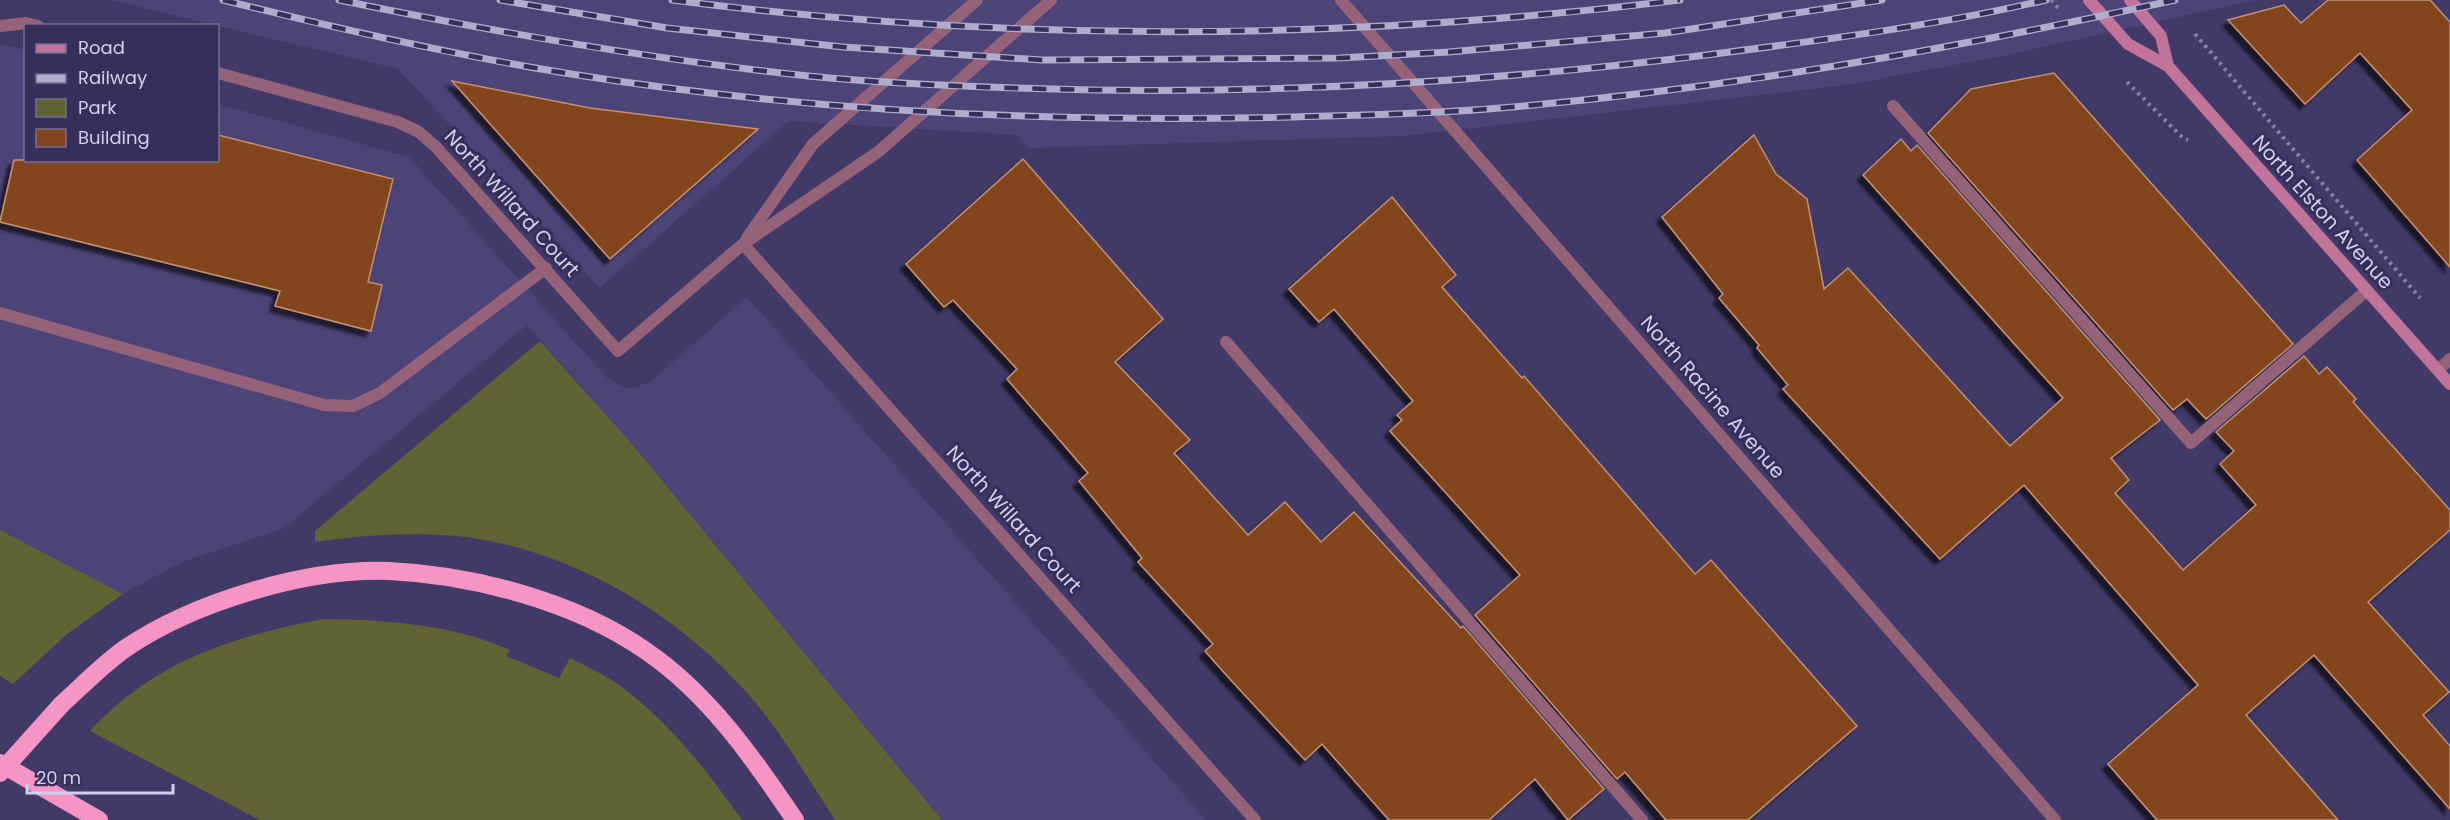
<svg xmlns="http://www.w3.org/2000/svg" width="2450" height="820" font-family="Poppins,sans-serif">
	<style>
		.built { fill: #4c4376 }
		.green { fill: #626335 }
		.building { fill: #82441e; stroke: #c59174; stroke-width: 1.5; filter: url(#shadow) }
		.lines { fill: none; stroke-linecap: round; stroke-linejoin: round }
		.path { stroke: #8580a5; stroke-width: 4; stroke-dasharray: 3 4.5; stroke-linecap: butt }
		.lane { stroke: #94637a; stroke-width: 12 }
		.street { stroke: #94637a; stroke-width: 12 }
		.secondary { stroke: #c17399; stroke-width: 12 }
		.highway { stroke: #f595c4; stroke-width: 18 }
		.rail-casing { stroke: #b0adcc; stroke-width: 7 }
		.rail { stroke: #362f5a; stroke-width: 4.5; stroke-dasharray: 14; stroke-linecap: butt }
		.highway-bridge { stroke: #f595c4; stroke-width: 18 }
		.labels { text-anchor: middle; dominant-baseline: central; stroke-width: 6; stroke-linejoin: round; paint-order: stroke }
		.street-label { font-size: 20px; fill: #d2d0eb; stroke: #362f5a }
	</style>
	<defs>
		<filter id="shadow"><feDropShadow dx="-5.5" dy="5.5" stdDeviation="1.5" flood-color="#0009"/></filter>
	</defs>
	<rect width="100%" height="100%" fill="#413966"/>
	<!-- built -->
	<g class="built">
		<path d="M 110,0 L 2256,0 L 2003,56 L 1847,85 L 1405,136 L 1029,148 L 1017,135 L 789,121 L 600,288 L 398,69 Z"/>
		<path d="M 3,44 L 25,50 L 26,160 L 218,160 L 218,104 L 409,157 L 607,378 L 627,389 L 649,383 L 747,297 L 1206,820 L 942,820 L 632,444 L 527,325 L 283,529 L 182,562 L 123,594 L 0,530 L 0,46 Z"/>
	</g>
	<!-- green -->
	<g class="green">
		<path d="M 540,341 L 632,444 L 942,820 L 835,820 C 807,777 781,731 747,693 C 675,611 566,547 456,536 C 409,532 362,535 315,542 L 315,531 Z"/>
		<path d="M 0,530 L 123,594 L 67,634 L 13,684 L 0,676 Z"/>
		<path d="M 324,619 C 388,620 451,624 510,650 L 506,656 L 559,678 L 570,658 C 585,666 601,673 615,682 C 667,719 705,768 742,820 L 260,820 L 90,731 C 154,661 234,636 324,619 Z"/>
	</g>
	<!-- building -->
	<g class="building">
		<path d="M 2328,0 L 2430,0 L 2450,22 L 2450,267 L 2357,160 L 2412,110 L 2360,53 L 2305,104 L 2228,20 L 2284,5 L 2301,23 Z"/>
		<path d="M 2054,73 L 2293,344 L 2206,419 L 2187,399 L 2173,410 L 1928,133 L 1971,89 Z"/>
		<path d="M 452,81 L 590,108 L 758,129 L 610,259 Z"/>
		<path d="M 218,135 L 393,179 L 368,282 L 382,285 L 371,331 L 275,306 L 280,291 L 0,222 L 14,160 L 218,160 Z"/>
		<path d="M 1754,135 L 1776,174 L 1807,199 L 1824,289 L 1848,268 L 2010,446 L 2063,398 L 1863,175 L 1901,139 L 1911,151 L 1917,145 L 2160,420 L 2111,458 L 2129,480 L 2115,493 L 2183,570 L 2256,505 L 2220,464 L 2234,451 L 2216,432 L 2304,356 L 2319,374 L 2327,367 L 2356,399 L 2353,402 L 2450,510 L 2450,530 L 2368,602 L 2449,692 L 2423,715 L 2450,746 L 2450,809 L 2314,655 L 2246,715 L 2338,820 L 2157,820 L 2108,764 L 2198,685 L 2024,485 L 1940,559 L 1783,389 L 1788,385 L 1757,348 L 1759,345 L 1719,298 L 1723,294 L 1662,217 Z"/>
		<path d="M 1023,159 L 1163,319 L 1115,362 L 1190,440 L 1174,453 L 1248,535 L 1285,502 L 1321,542 L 1354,512 L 1461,628 L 1463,626 L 1604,789 L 1568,820 L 1535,779 L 1489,820 L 1389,820 L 1322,744 L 1305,760 L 1229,678 L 1205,651 L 1213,644 L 1138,562 L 1142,558 L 1079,481 L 1088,473 L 1007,379 L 1017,369 L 953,300 L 944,307 L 906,264 Z"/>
		<path d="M 1392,197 L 1456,275 L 1442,287 L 1522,378 L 1524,376 L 1695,574 L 1711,560 L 1857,726 L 1748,820 L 1666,820 L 1625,772 L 1617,779 L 1475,615 L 1520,575 L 1390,431 L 1402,420 L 1397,415 L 1413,401 L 1334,309 L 1319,322 L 1289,289 Z"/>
	</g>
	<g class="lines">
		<!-- path -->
		<g class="path">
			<path d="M 2051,0 L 2058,8"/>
			<path d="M 2195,34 L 2420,298"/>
			<path d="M 2127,82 L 2183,138 L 2188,140"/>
		</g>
		<!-- lane -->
		<g class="lane">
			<path d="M 1893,106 L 2191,443 L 2366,291"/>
			<path d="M 0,313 L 324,405 L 353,406 L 380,393 L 546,268"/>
			<path d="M 1226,342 L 1642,820"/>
		</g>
		<!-- street -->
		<g class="street">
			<path d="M 1341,0 L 2055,820"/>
			<path d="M 0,26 L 26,23 L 38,26"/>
			<path d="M 218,73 L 398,122 L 419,132 L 436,147 L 618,351 L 743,244 L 878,152 L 1051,0"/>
			<path d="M 747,238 L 813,144 L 977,0"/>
			<path d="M 743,244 L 1255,820"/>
			<path d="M 2438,370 L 2450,359"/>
		</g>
		<!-- secondary -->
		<g class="secondary">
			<path d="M 2089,0 L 2128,44 L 2168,66 L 2450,384"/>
			<path d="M 2130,0 L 2161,36 L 2168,66"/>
		</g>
		<!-- highway -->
		<g class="highway">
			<path d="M 61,705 C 82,686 103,664 126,648 C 194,602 306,568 389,571 C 474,575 576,602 646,651 C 708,693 754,759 795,820"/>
			<path d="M 0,763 L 99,820"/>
		</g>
		<defs>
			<g id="rail">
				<path d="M 223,0 C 338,29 454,55 571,74 C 810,112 1052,123 1293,117 C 1362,115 1431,114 1500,108 C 1728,89 1952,49 2175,0"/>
				<path d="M 339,0 C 494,32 650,59 808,76 C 902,85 998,88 1093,90 C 1303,93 1513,80 1722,53 C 1830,39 1939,25 2046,0"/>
				<path d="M 500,0 L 667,28 L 843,47 L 1042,60 L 1340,58 L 1449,52 L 1665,33 L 1882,0"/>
				<path d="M 672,0 C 1006,43 1346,41 1680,0"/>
			</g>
		</defs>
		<!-- rail casing -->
		<use href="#rail" class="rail-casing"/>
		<!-- rail -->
		<use href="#rail" class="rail"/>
		<!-- highway-bridge -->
		<path class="highway-bridge" d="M 0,773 L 61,705"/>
	</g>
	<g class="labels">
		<!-- street labels -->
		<g class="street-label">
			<text transform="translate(512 203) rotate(48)">North Willard Court</text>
			<text transform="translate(2323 212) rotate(48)">North Elston Avenue</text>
			<text transform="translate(1713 397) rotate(49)">North Racine Avenue</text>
			<text transform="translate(1014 519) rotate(48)">North Willard Court</text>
		</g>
	</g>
	<!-- legend -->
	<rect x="24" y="24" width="195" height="138" fill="#362f5a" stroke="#746f94" stroke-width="1.5"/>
	<rect x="36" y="44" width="30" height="9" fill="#c17399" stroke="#746f94" stroke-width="1.5"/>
	<text x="78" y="54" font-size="18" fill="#d2d0eb">Road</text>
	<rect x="36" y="74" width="30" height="9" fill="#b0adcc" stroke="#746f94" stroke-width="1.5"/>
	<text x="78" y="84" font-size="18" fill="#d2d0eb">Railway</text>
	<rect x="36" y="99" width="30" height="18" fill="#626335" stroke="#746f94" stroke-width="1.5"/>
	<text x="78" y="114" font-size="18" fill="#d2d0eb">Park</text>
	<rect x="36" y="129" width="30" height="18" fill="#82441e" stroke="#746f94" stroke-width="1.5"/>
	<text x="78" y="144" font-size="18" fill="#d2d0eb">Building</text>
	<!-- scale -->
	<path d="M27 784v9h146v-9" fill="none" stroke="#d2d0eb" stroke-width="3"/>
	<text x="36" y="784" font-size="18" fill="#d2d0eb" stroke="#362f5a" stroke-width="4.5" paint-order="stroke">20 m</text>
</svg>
